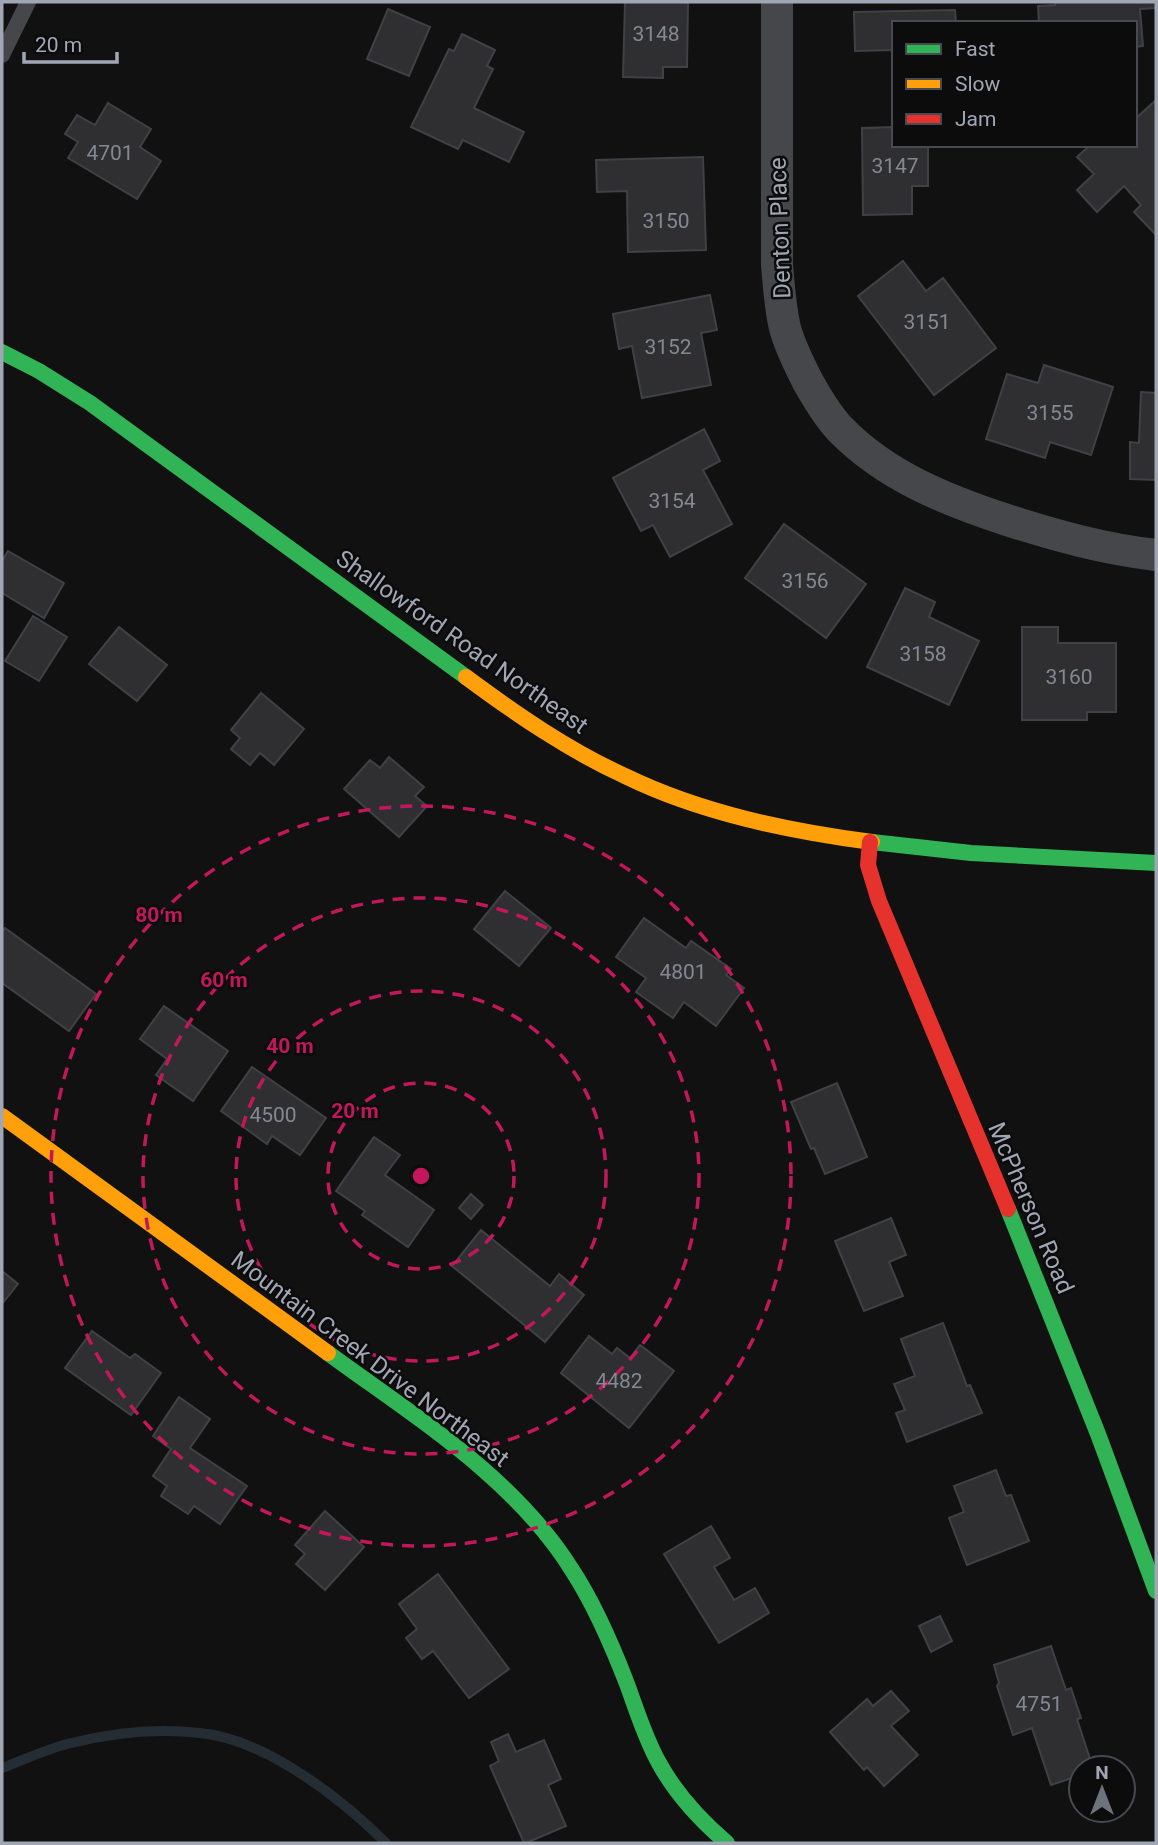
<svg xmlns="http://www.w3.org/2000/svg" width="1158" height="1845" font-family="Roboto,sans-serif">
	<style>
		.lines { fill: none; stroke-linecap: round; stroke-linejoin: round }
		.stream { stroke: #242c34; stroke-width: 10 }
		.building { fill: #2f2f31; stroke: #3f4145; stroke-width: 2 }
		.lane { stroke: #45474a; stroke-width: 16 }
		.street { stroke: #45474a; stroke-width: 32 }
		.fast { stroke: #30b455; stroke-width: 16 }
		.slow { stroke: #ff9f0a; stroke-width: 16 }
		.jam { stroke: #e5322d; stroke-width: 16 }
		.ring { fill: none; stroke: #c2185b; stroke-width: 3.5; stroke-dasharray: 12 9 }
		.labels { text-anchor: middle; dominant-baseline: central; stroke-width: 5; stroke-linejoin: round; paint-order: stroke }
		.number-label { font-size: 21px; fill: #848893 }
		.street-label { font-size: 24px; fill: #a0a6b4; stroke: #0c0c0d }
		.centre { fill: #c2185b; stroke: #0c0c0d; stroke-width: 3.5 }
		.ring-label { font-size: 21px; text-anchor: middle; font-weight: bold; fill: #c2185b; stroke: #0c0c0d; stroke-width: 5; stroke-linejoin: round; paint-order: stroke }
	</style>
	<rect width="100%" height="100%" fill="#111"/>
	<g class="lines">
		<!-- stream -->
		<path class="stream" d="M 2,1768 C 23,1760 45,1750 67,1744 C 110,1733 156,1728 200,1733 C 265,1739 341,1798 386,1843"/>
	</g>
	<!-- building -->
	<g class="building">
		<path d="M 625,2 L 688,2 L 687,67 L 663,67 L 663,78 L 623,77 Z"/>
		<path d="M 1055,2 L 1156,2 L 1156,8 L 1140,9 L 1143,46 L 1135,47 L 1135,23 L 1039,23 L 1038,6 L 1055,5 Z"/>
		<path d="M 388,9 L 430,27 L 409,76 L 367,59 Z"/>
		<path d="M 955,10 L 956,23 L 894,23 L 894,50 L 855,51 L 854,12 Z"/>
		<path d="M 462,34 L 495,50 L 487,66 L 493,69 L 474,108 L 524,132 L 509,162 L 463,140 L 458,149 L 411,127 L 449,49 L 454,51 Z"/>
		<path d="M 1156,100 L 1156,235 L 1134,212 L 1141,205 L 1124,186 L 1097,212 L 1077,190 L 1094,174 L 1077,157 L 1090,145 L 1135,145 L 1135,119 Z"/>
		<path d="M 108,103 L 151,129 L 140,147 L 161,161 L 137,199 L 68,158 L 78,142 L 65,134 L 77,115 L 95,125 Z"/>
		<path d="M 894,127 L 894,145 L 928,145 L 928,186 L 912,186 L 912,214 L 863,215 L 862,128 Z"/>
		<path d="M 703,157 L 706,250 L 628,252 L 627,191 L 597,192 L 596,160 Z"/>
		<path d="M 903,261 L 926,291 L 943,278 L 996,348 L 934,395 L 858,296 Z"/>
		<path d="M 710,295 L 717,330 L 701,333 L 711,385 L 642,398 L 632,346 L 619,349 L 613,314 Z"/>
		<path d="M 1044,365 L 1113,387 L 1091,455 L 1050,442 L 1045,458 L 986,439 L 1007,374 L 1038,383 Z"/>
		<path d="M 1141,392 L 1156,393 L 1156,480 L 1130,479 L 1130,442 L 1139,443 Z"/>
		<path d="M 704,429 L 720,461 L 703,470 L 732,524 L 670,557 L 653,525 L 641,531 L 613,478 Z"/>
		<path d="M 784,524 L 866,584 L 826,638 L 745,578 Z"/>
		<path d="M 8,551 L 64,583 L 44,618 L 2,593 L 2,561 Z"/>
		<path d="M 905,588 L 935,602 L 929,617 L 979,641 L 949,705 L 867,667 Z"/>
		<path d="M 33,616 L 67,637 L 39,681 L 5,661 Z"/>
		<path d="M 119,627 L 167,665 L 137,701 L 89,664 Z"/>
		<path d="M 1022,627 L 1058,627 L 1058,643 L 1116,643 L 1116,712 L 1087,712 L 1087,720 L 1022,720 Z"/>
		<path d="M 261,693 L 304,729 L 274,765 L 260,753 L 250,765 L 231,749 L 240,738 L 231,730 Z"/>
		<path d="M 389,757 L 424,787 L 415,796 L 427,806 L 399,837 L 344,789 L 370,760 L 380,768 Z"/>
		<path d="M 505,891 L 551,928 L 519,966 L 474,929 Z"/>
		<path d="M 644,918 L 686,948 L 691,941 L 731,969 L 726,975 L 744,988 L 716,1026 L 684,1002 L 673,1018 L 636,992 L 646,978 L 616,957 Z"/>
		<path d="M 5,928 L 96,994 L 69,1031 L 2,983 L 2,932 Z"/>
		<path d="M 164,1006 L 228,1051 L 193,1101 L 156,1075 L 167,1059 L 140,1039 Z"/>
		<path d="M 252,1067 L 326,1118 L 300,1155 L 272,1136 L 267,1144 L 221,1111 Z"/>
		<path d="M 837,1083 L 867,1157 L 825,1174 L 814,1148 L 811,1149 L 791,1102 Z"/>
		<path d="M 374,1137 L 400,1155 L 385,1175 L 434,1210 L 408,1247 L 362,1215 L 365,1211 L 336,1191 Z"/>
		<path d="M 471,1194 L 483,1205 L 471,1219 L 459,1208 Z"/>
		<path d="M 891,1218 L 906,1255 L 889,1262 L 903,1296 L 864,1311 L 835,1241 Z"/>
		<path d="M 481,1230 L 550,1286 L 559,1274 L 584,1295 L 545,1342 L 452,1266 Z"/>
		<path d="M 2,1271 L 18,1284 L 2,1304 Z"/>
		<path d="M 943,1323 L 967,1386 L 970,1385 L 982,1413 L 907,1442 L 896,1413 L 905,1410 L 894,1384 L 915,1376 L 901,1339 Z"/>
		<path d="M 92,1331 L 130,1358 L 135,1354 L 161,1373 L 131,1415 L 65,1368 Z"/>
		<path d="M 589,1336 L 612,1354 L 617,1348 L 630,1358 L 640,1345 L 674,1371 L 629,1428 L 561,1373 Z"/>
		<path d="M 179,1397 L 210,1419 L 190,1448 L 247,1486 L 220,1524 L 194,1506 L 188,1514 L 161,1496 L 167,1486 L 153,1476 L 171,1449 L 153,1436 Z"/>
		<path d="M 996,1470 L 1006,1496 L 1011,1495 L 1029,1541 L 967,1565 L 949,1518 L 964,1512 L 954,1486 Z"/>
		<path d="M 325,1511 L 364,1547 L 325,1590 L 296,1564 L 305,1554 L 295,1545 Z"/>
		<path d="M 711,1526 L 730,1558 L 714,1567 L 734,1600 L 755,1588 L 769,1613 L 719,1643 L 664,1554 Z"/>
		<path d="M 438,1574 L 509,1669 L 469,1698 L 433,1651 L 422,1659 L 406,1638 L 417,1629 L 399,1604 Z"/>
		<path d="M 940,1616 L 952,1641 L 931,1652 L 919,1626 Z"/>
		<path d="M 1051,1646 L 1066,1690 L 1071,1688 L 1081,1718 L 1077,1719 L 1093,1768 L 1081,1768 L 1081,1775 L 1051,1785 L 1032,1728 L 1013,1735 L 997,1686 L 999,1683 L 994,1665 Z"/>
		<path d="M 891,1691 L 909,1711 L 891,1726 L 918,1755 L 884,1786 L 867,1767 L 864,1770 L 830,1732 L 867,1699 L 873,1706 Z"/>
		<path d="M 508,1734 L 516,1752 L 544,1740 L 561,1779 L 548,1785 L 566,1826 L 526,1843 L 524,1843 L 490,1766 L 499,1761 L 491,1742 Z"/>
	</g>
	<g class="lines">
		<!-- lane -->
		<path class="lane" d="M 2,55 L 28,2"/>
		<!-- street -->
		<path class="street" d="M 777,2 L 777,265 C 779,286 780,307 785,328 C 790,347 799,364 808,382 C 817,398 828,417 841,430 C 886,476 946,500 1007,520 C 1057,536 1104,549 1156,555"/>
		<!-- fast -->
		<g class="fast">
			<path d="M 2,352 L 39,371 L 90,403 L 466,677"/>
			<path d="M 872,842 L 971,853 L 1156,863"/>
			<path d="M 1008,1209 L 1098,1434 L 1156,1591"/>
			<path d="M 328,1353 C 415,1417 514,1477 572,1570 C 595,1605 612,1645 627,1684 C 637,1711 645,1738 659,1763 C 676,1794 700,1820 727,1843"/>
		</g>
		<!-- slow -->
		<g class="slow">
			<path d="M 466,677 C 516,714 568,750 625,776 C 701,813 788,831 872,842"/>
			<path d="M 2,1116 L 328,1353"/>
		</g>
		<!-- jam -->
		<path class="jam" d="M 870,842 L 868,865 L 879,901 L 1008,1209"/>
	</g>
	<!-- distance rings -->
	<g class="ring">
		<circle cx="421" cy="1176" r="93"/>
		<circle cx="421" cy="1176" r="185"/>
		<circle cx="421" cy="1176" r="278"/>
		<circle cx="421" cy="1176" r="370"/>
	</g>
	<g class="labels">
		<!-- number labels -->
		<g class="number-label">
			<text x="656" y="34">3148</text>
			<text x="110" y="153">4701</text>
			<text x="895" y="166">3147</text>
			<text x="666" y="221">3150</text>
			<text x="927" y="322">3151</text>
			<text x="668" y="347">3152</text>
			<text x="1050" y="413">3155</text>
			<text x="672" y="501">3154</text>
			<text x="805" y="581">3156</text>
			<text x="923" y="654">3158</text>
			<text x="1069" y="677">3160</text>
			<text x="683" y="972">4801</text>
			<text x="273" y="1115">4500</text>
			<text x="619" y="1381">4482</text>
			<text x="1039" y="1704">4751</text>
		</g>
		<!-- street labels -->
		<g class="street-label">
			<text transform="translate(780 228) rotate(-92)">Denton Place</text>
			<text transform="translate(462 642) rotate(35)">Shallowford Road Northeast</text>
			<text transform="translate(1031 1208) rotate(67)">McPherson Road</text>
			<text transform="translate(370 1359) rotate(37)">Mountain Creek Drive Northeast</text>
		</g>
	</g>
	<circle cx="421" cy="1176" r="10" class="centre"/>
	<g class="ring-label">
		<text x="159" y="922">80 m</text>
		<text x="224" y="987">60 m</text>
		<text x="290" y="1053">40 m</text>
		<text x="355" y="1118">20 m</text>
	</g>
	<!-- border -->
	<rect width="1158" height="1845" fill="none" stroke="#a0a6b4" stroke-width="7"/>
	<!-- legend -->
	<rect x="892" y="21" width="245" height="126" fill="#0c0c0d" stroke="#474a50" stroke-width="2"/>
	<rect x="906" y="44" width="35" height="10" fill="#30b455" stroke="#474a50" stroke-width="2"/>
	<text x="955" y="56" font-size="21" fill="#a0a6b4">Fast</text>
	<rect x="906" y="79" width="35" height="10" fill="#ff9f0a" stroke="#474a50" stroke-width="2"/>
	<text x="955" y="91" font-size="21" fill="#a0a6b4">Slow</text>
	<rect x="906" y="114" width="35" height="10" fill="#e5322d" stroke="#474a50" stroke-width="2"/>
	<text x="955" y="126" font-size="21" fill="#a0a6b4">Jam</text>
	<!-- north arrow -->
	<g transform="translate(1102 1789)"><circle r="33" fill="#0c0c0d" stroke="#474a50" stroke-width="2"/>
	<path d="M0-5L12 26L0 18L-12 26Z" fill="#6e727b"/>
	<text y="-10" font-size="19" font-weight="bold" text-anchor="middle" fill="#a0a6b4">N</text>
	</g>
	<!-- scale -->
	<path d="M24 52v10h93v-10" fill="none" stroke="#a0a6b4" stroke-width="3.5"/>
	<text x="35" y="52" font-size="21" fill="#a0a6b4" stroke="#0c0c0d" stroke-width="5" paint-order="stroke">20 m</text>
</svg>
